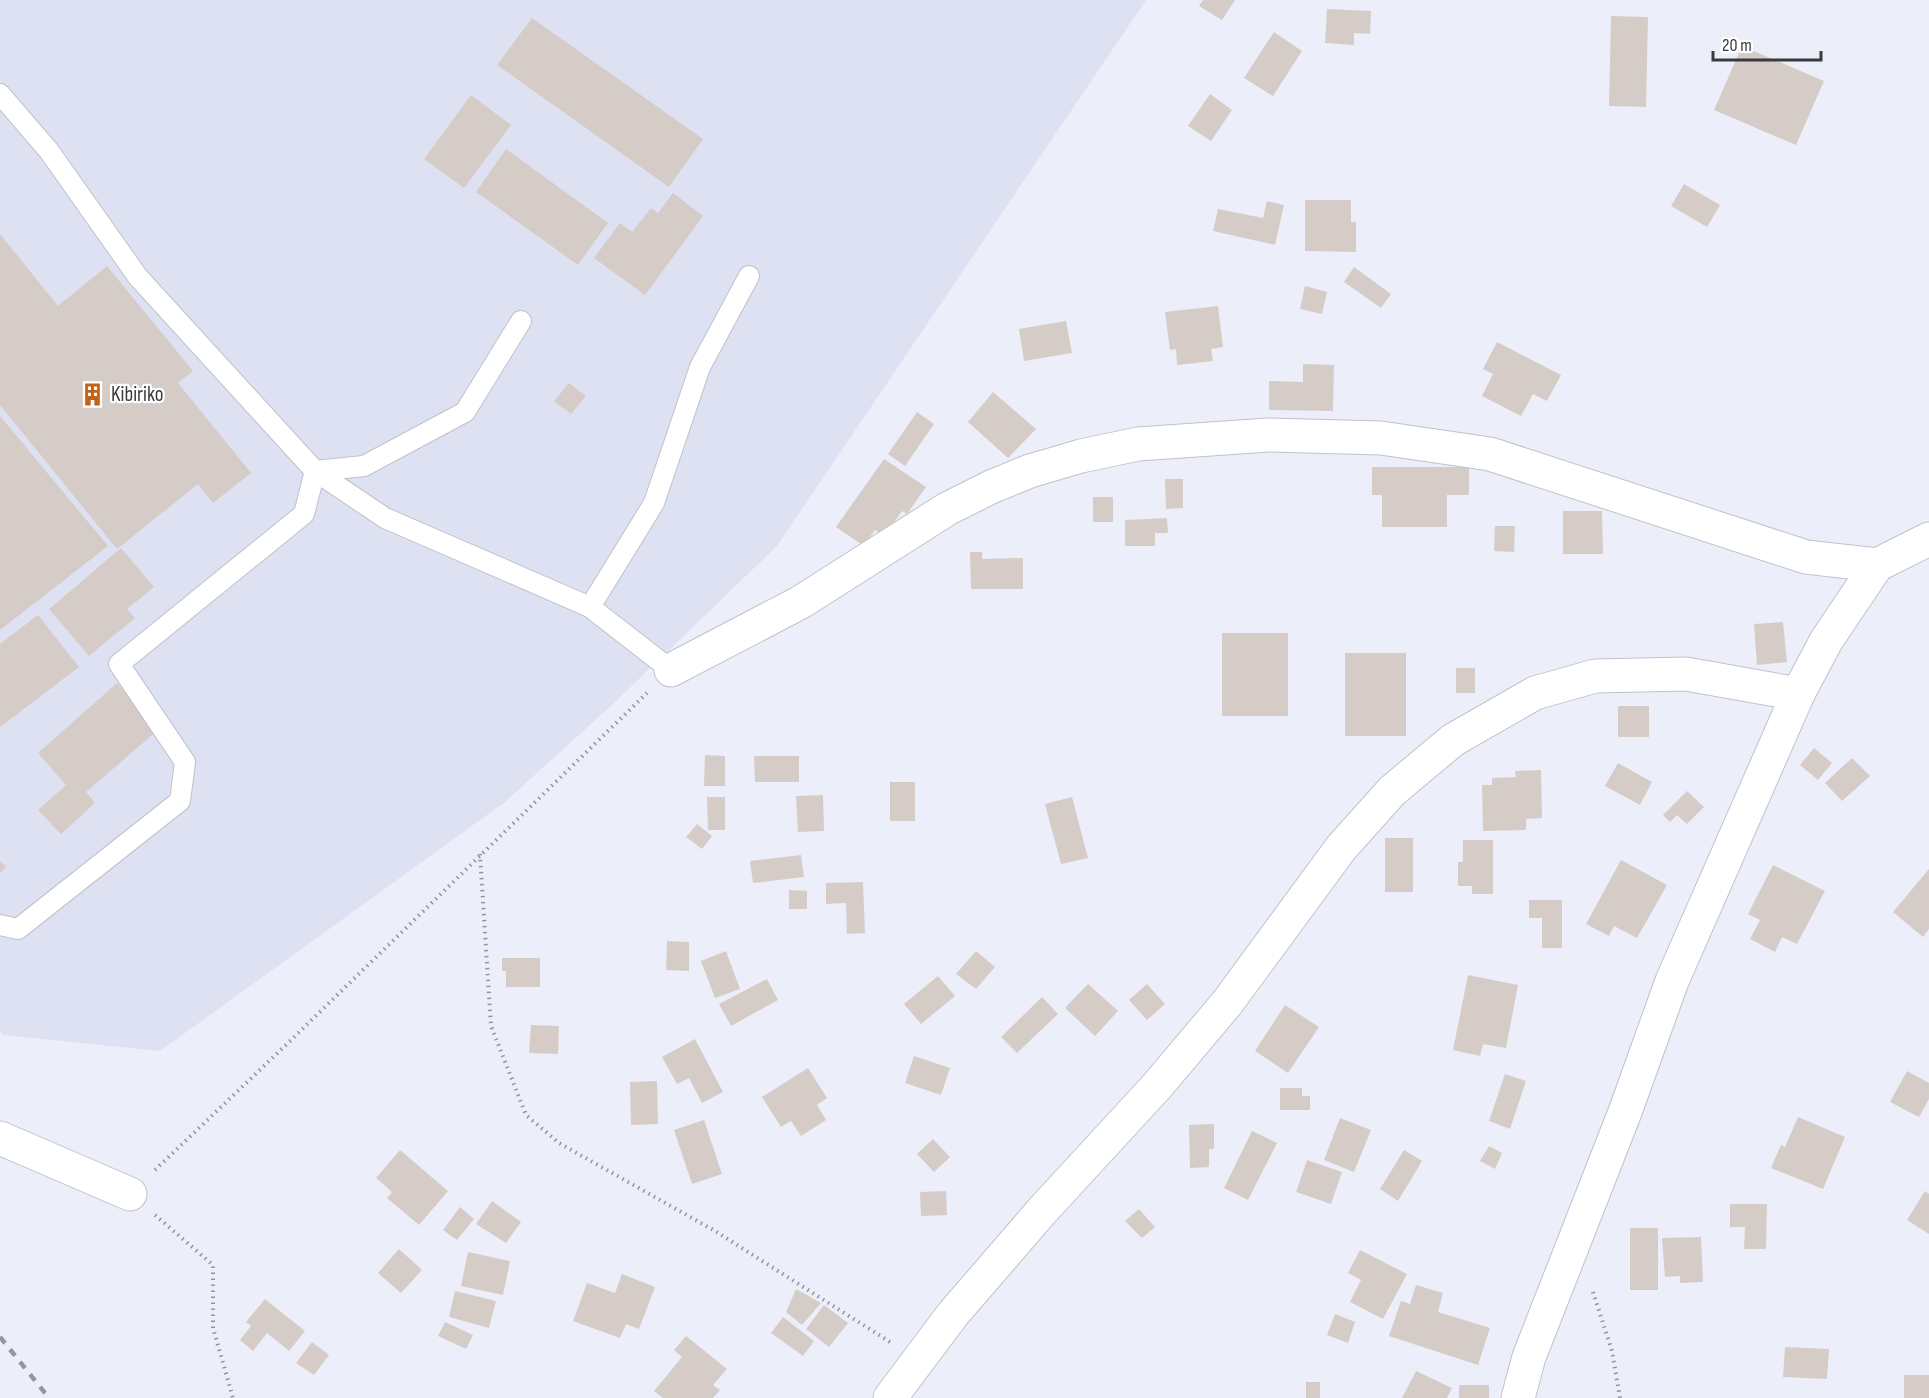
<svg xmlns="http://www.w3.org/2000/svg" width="1929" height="1398" font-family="'Sofia Sans Condensed',sans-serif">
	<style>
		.built { fill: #dde1f2 }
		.building { fill: #d6ccc7 }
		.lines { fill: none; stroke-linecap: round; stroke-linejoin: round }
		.service-casing { stroke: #bfc2cb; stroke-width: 22 }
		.minor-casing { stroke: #bfc2cb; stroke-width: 35 }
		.path { stroke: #93959c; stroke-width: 4; stroke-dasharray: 1.5 4.5; stroke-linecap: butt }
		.service { stroke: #fff; stroke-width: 20 }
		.minor { stroke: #fff; stroke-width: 33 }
		.rail { stroke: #94969d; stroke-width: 4.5; stroke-dasharray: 8 8; stroke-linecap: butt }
		.labels { text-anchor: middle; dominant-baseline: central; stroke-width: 4.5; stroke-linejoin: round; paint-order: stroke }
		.poi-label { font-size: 21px; fill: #393a3e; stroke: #fff; text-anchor: start }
	</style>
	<rect width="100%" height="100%" fill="#eceff9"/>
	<!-- built -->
	<path class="built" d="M 0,0 L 1146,0 L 777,546 L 613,704 L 505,802 L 160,1051 L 3,1035 L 0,1032 Z"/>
	<!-- building -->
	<g class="building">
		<path d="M 1203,0 L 1235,0 L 1222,20 L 1199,6 Z"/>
		<path d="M 1327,9 L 1371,11 L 1370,34 L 1354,33 L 1354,45 L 1325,43 Z"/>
		<path d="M 1611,16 L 1648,17 L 1646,107 L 1609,106 Z"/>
		<path d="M 532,18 L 703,139 L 669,187 L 497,65 Z"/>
		<path d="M 1274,32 L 1302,51 L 1273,96 L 1244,78 Z"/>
		<path d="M 1742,46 L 1824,81 L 1796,145 L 1714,110 Z"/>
		<path d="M 1210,94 L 1232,110 L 1211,141 L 1188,126 Z"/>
		<path d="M 471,95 L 511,125 L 464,188 L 424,159 Z"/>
		<path d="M 506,149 L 608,223 L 578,265 L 476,192 Z"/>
		<path d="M 1684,184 L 1720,205 L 1707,227 L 1671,206 Z"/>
		<path d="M 673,193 L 703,216 L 645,295 L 594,258 L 620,223 L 632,232 L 651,208 L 658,213 Z"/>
		<path d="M 1305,200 L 1351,200 L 1351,222 L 1356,222 L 1356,252 L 1305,251 Z"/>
		<path d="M 1267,201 L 1284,205 L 1275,245 L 1213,231 L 1218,209 L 1263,218 Z"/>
		<path d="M 0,234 L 58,306 L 107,266 L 193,371 L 178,383 L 251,473 L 213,503 L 198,484 L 117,549 L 0,405 Z"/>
		<path d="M 1354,267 L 1391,294 L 1381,308 L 1344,282 Z"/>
		<path d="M 1305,286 L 1327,292 L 1322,314 L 1300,309 Z"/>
		<path d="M 1218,306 L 1223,347 L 1211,349 L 1213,361 L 1177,365 L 1176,349 L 1170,350 L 1165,312 Z"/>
		<path d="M 1066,321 L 1072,353 L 1024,361 L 1019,329 Z"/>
		<path d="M 1497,342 L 1561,375 L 1547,401 L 1533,394 L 1521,416 L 1482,396 L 1493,374 L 1483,369 Z"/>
		<path d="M 1303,364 L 1334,365 L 1333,411 L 1269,410 L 1269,381 L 1303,382 Z"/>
		<path d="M 569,383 L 586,396 L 571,414 L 554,401 Z"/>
		<path d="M 993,392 L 1036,429 L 1008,458 L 968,422 Z"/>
		<path d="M 917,412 L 934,424 L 905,466 L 888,454 Z"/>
		<path d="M 0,416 L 108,546 L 0,630 Z"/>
		<path d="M 884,459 L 926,487 L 907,514 L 902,511 L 884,536 L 875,530 L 864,546 L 836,527 Z"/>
		<path d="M 1372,467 L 1469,467 L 1469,495 L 1447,495 L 1447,527 L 1382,527 L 1382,495 L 1372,495 Z"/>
		<path d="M 1165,479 L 1183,479 L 1183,508 L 1166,509 Z"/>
		<rect x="1093" y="497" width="20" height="25"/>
		<path d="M 1563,511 L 1602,511 L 1603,554 L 1563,554 Z"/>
		<path d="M 1167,518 L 1168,533 L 1155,533 L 1155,546 L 1125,546 L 1125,520 Z"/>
		<path d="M 1495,526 L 1515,526 L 1514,552 L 1494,551 Z"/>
		<path d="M 121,548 L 154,587 L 127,609 L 135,618 L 89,656 L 49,609 Z"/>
		<path d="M 970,552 L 982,552 L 982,559 L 1023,558 L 1023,589 L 971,589 Z"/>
		<path d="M 38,615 L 79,667 L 0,727 L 0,644 Z"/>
		<path d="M 1783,622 L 1787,662 L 1757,665 L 1754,624 Z"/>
		<rect x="1222" y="633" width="66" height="83"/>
		<rect x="1345" y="653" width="61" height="83"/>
		<rect x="1456" y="668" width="19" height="25"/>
		<path d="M 117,683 L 158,730 L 86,792 L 95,803 L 61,834 L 38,810 L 66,785 L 38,753 Z"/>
		<rect x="1618" y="706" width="31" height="31"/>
		<path d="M 1814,748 L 1832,763 L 1818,780 L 1800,765 Z"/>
		<path d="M 705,755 L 725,756 L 725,786 L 704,786 Z"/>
		<path d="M 754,756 L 799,756 L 799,782 L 755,782 Z"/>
		<path d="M 1852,758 L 1870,776 L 1842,801 L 1825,783 Z"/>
		<path d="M 1618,763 L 1652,782 L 1640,805 L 1605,786 Z"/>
		<path d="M 1541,770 L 1542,818 L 1526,819 L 1526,830 L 1483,831 L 1482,785 L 1492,785 L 1492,778 L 1516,777 L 1515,771 Z"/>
		<rect x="890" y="782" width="25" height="39"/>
		<path d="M 1687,791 L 1704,807 L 1687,824 L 1677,815 L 1670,822 L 1663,815 Z"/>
		<path d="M 823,795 L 824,831 L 798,832 L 796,796 Z"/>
		<path d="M 707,797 L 725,797 L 725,830 L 708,830 Z"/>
		<path d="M 1072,797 L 1088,858 L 1061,864 L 1045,804 Z"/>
		<path d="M 697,824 L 712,836 L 702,849 L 686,837 Z"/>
		<rect x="1385" y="838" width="28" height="54"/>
		<path d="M 1463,840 L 1493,840 L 1493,894 L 1472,894 L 1472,886 L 1458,886 L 1458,862 L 1463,862 Z"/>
		<path d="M 801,855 L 804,877 L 753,883 L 750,861 Z"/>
		<path d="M 1621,860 L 1667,885 L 1637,938 L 1614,926 L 1609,936 L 1586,924 Z"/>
		<path d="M 0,861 L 6,867 L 0,873 Z"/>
		<path d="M 1773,865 L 1825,891 L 1797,944 L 1782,937 L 1775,952 L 1750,939 L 1760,920 L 1748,914 Z"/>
		<path d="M 1929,869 L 1929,929 L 1923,937 L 1893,912 Z"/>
		<path d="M 863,882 L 865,933 L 847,934 L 846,903 L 826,904 L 826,883 Z"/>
		<path d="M 789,890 L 807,891 L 807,909 L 789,909 Z"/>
		<path d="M 1529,900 L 1562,900 L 1562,948 L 1542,948 L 1542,918 L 1529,918 Z"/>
		<path d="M 667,941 L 689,942 L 689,971 L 666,970 Z"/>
		<path d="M 726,951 L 740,989 L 715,998 L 701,961 Z"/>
		<path d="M 976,951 L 995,967 L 976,989 L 956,974 Z"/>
		<path d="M 502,958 L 540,958 L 540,987 L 506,987 L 506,971 L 502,971 Z"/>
		<path d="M 1468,975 L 1518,985 L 1506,1048 L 1483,1044 L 1480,1056 L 1453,1050 Z"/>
		<path d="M 938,976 L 955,996 L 921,1024 L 904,1004 Z"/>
		<path d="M 767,979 L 778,1000 L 731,1026 L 719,1004 Z"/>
		<path d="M 1088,984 L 1118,1011 L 1095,1036 L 1065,1008 Z"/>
		<path d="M 1147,984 L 1165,1004 L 1147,1020 L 1129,1000 Z"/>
		<path d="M 1042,997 L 1058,1014 L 1017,1053 L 1001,1037 Z"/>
		<path d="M 1285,1005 L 1319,1027 L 1288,1073 L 1255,1051 Z"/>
		<path d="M 531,1025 L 559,1026 L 558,1054 L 529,1053 Z"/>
		<path d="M 695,1039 L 723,1092 L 702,1103 L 689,1078 L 677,1084 L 662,1057 Z"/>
		<path d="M 914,1056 L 950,1068 L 941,1095 L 905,1083 Z"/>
		<path d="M 808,1068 L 827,1098 L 817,1105 L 826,1120 L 801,1136 L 791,1121 L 781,1127 L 762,1097 Z"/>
		<path d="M 1907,1071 L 1929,1083 L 1929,1099 L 1919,1117 L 1890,1102 Z"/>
		<path d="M 1505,1074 L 1526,1081 L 1510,1129 L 1489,1121 Z"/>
		<path d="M 657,1081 L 658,1124 L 631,1125 L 630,1082 Z"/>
		<path d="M 1280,1088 L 1302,1088 L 1302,1096 L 1310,1096 L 1310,1110 L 1280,1110 Z"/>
		<path d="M 1798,1117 L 1845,1137 L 1823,1189 L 1771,1168 L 1781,1145 L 1785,1147 Z"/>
		<path d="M 1340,1118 L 1371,1130 L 1354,1172 L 1324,1160 Z"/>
		<path d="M 704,1120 L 722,1174 L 692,1184 L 674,1130 Z"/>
		<path d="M 1214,1124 L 1214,1149 L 1209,1149 L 1209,1167 L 1190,1168 L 1189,1125 Z"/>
		<path d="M 1252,1131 L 1277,1143 L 1248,1200 L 1224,1188 Z"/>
		<path d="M 933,1139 L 950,1157 L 934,1172 L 917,1154 Z"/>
		<path d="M 1489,1146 L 1502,1153 L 1495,1169 L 1480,1161 Z"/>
		<path d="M 400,1150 L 448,1191 L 419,1225 L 387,1198 L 392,1192 L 376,1178 Z"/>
		<path d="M 1404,1150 L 1422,1161 L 1398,1201 L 1380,1189 Z"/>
		<path d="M 1307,1160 L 1342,1172 L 1331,1204 L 1296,1192 Z"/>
		<path d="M 946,1191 L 947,1215 L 921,1216 L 920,1192 Z"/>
		<path d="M 1925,1191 L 1929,1194 L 1929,1234 L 1907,1220 Z"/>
		<path d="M 492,1201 L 521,1222 L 506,1243 L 476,1224 Z"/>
		<path d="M 1730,1204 L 1767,1204 L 1766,1249 L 1744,1249 L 1745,1227 L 1730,1227 Z"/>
		<path d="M 460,1207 L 474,1219 L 457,1240 L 443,1230 Z"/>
		<path d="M 1139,1209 L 1155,1227 L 1142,1238 L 1125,1221 Z"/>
		<rect x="1630" y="1228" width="28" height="62"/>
		<path d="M 1701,1237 L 1703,1282 L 1680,1283 L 1680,1276 L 1665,1277 L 1662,1238 Z"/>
		<path d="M 399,1249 L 422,1270 L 401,1293 L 378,1273 Z"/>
		<path d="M 1360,1250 L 1407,1274 L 1383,1319 L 1350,1302 L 1361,1280 L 1348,1273 Z"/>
		<path d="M 468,1252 L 510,1261 L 503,1295 L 461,1286 Z"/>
		<path d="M 622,1274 L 655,1287 L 639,1329 L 626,1324 L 620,1338 L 573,1321 L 587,1283 L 615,1293 Z"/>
		<path d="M 1416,1285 L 1443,1293 L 1438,1312 L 1490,1328 L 1478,1365 L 1389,1336 L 1401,1301 L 1410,1304 Z"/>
		<path d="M 796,1289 L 821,1303 L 802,1325 L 786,1312 Z"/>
		<path d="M 455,1291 L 496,1301 L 489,1328 L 449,1317 Z"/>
		<path d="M 265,1299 L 305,1331 L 289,1351 L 267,1333 L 253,1351 L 240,1340 L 251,1326 L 246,1322 Z"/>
		<path d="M 824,1305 L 848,1323 L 829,1347 L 806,1329 Z"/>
		<path d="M 1335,1314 L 1355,1322 L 1348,1343 L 1327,1335 Z"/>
		<path d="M 783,1317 L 814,1341 L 803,1356 L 771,1333 Z"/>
		<path d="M 445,1322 L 473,1335 L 466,1349 L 438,1336 Z"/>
		<path d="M 686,1336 L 727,1369 L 713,1385 L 720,1390 L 713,1398 L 663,1398 L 654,1391 L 682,1357 L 674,1350 Z"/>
		<path d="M 312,1342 L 329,1355 L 314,1375 L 296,1363 Z"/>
		<path d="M 1785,1347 L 1829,1349 L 1827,1379 L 1783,1377 Z"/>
		<path d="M 1416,1371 L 1452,1388 L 1447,1398 L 1402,1398 Z"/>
		<rect x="1904" y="1375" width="25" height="23"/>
		<rect x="1306" y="1382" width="14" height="16"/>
		<rect x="1459" y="1385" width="30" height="13"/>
	</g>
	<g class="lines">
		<defs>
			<g id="service">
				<path d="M 0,94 L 49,151 L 138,277 L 315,471 L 364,466 L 465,412 L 521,321"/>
				<path d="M 590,607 L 654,503 L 700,367 L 749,276"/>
				<path d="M 0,925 L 18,929 L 180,801 L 185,762 L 119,664 L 304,514 L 315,471 L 385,518 L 590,607 L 671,670"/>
			</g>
			<g id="minor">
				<path d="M 671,670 L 801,602 L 947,509 L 991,487 L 1030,471 L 1081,456 L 1138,444 L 1268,435 L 1381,438 L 1490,454 L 1806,557 L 1877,565 L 1929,539"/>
				<path d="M 0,1138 L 130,1194"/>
				<path d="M 890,1398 L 953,1314 L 1041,1212 L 1157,1086 L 1227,1003 L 1341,848 L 1392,791 L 1453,740 L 1535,693 L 1595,676 L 1686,674 L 1798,694"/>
				<path d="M 1518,1398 L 1529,1357 L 1625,1112 L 1672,981 L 1798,694 L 1826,641 L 1877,565"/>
			</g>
		</defs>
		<!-- service casing -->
		<use href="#service" class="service-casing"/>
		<!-- minor casing -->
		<use href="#minor" class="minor-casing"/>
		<!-- path -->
		<g class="path">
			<path d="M 480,854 L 491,1026 L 526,1115 L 559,1143 L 715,1231 L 890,1342"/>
			<path d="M 155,1170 L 287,1044 L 647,693"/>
			<path d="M 155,1215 L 213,1265 L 213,1328 L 233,1398"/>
			<path d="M 1593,1292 L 1612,1351 L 1620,1398"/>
		</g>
		<!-- service -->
		<use href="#service" class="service"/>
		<!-- minor -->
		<use href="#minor" class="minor"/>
		<!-- rail -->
		<path class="rail" d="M 0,1337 L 49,1398"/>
	</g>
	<!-- icons -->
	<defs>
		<symbol id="building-bare" viewBox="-9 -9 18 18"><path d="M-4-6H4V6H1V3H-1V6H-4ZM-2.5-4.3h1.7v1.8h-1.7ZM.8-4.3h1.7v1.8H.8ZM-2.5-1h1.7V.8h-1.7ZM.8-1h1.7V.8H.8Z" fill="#c06217" stroke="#fff" stroke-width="2.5" paint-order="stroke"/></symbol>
	</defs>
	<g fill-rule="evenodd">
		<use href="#building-bare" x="76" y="378" width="33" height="33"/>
	</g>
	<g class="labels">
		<!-- poi labels -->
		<g class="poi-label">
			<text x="111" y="394">Kibiriko</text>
		</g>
	</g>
	<!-- scale -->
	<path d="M1713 51v9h108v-9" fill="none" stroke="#393a3e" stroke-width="3"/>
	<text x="1722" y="51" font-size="18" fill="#393a3e" stroke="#ffffff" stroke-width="4.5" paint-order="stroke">20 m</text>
</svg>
